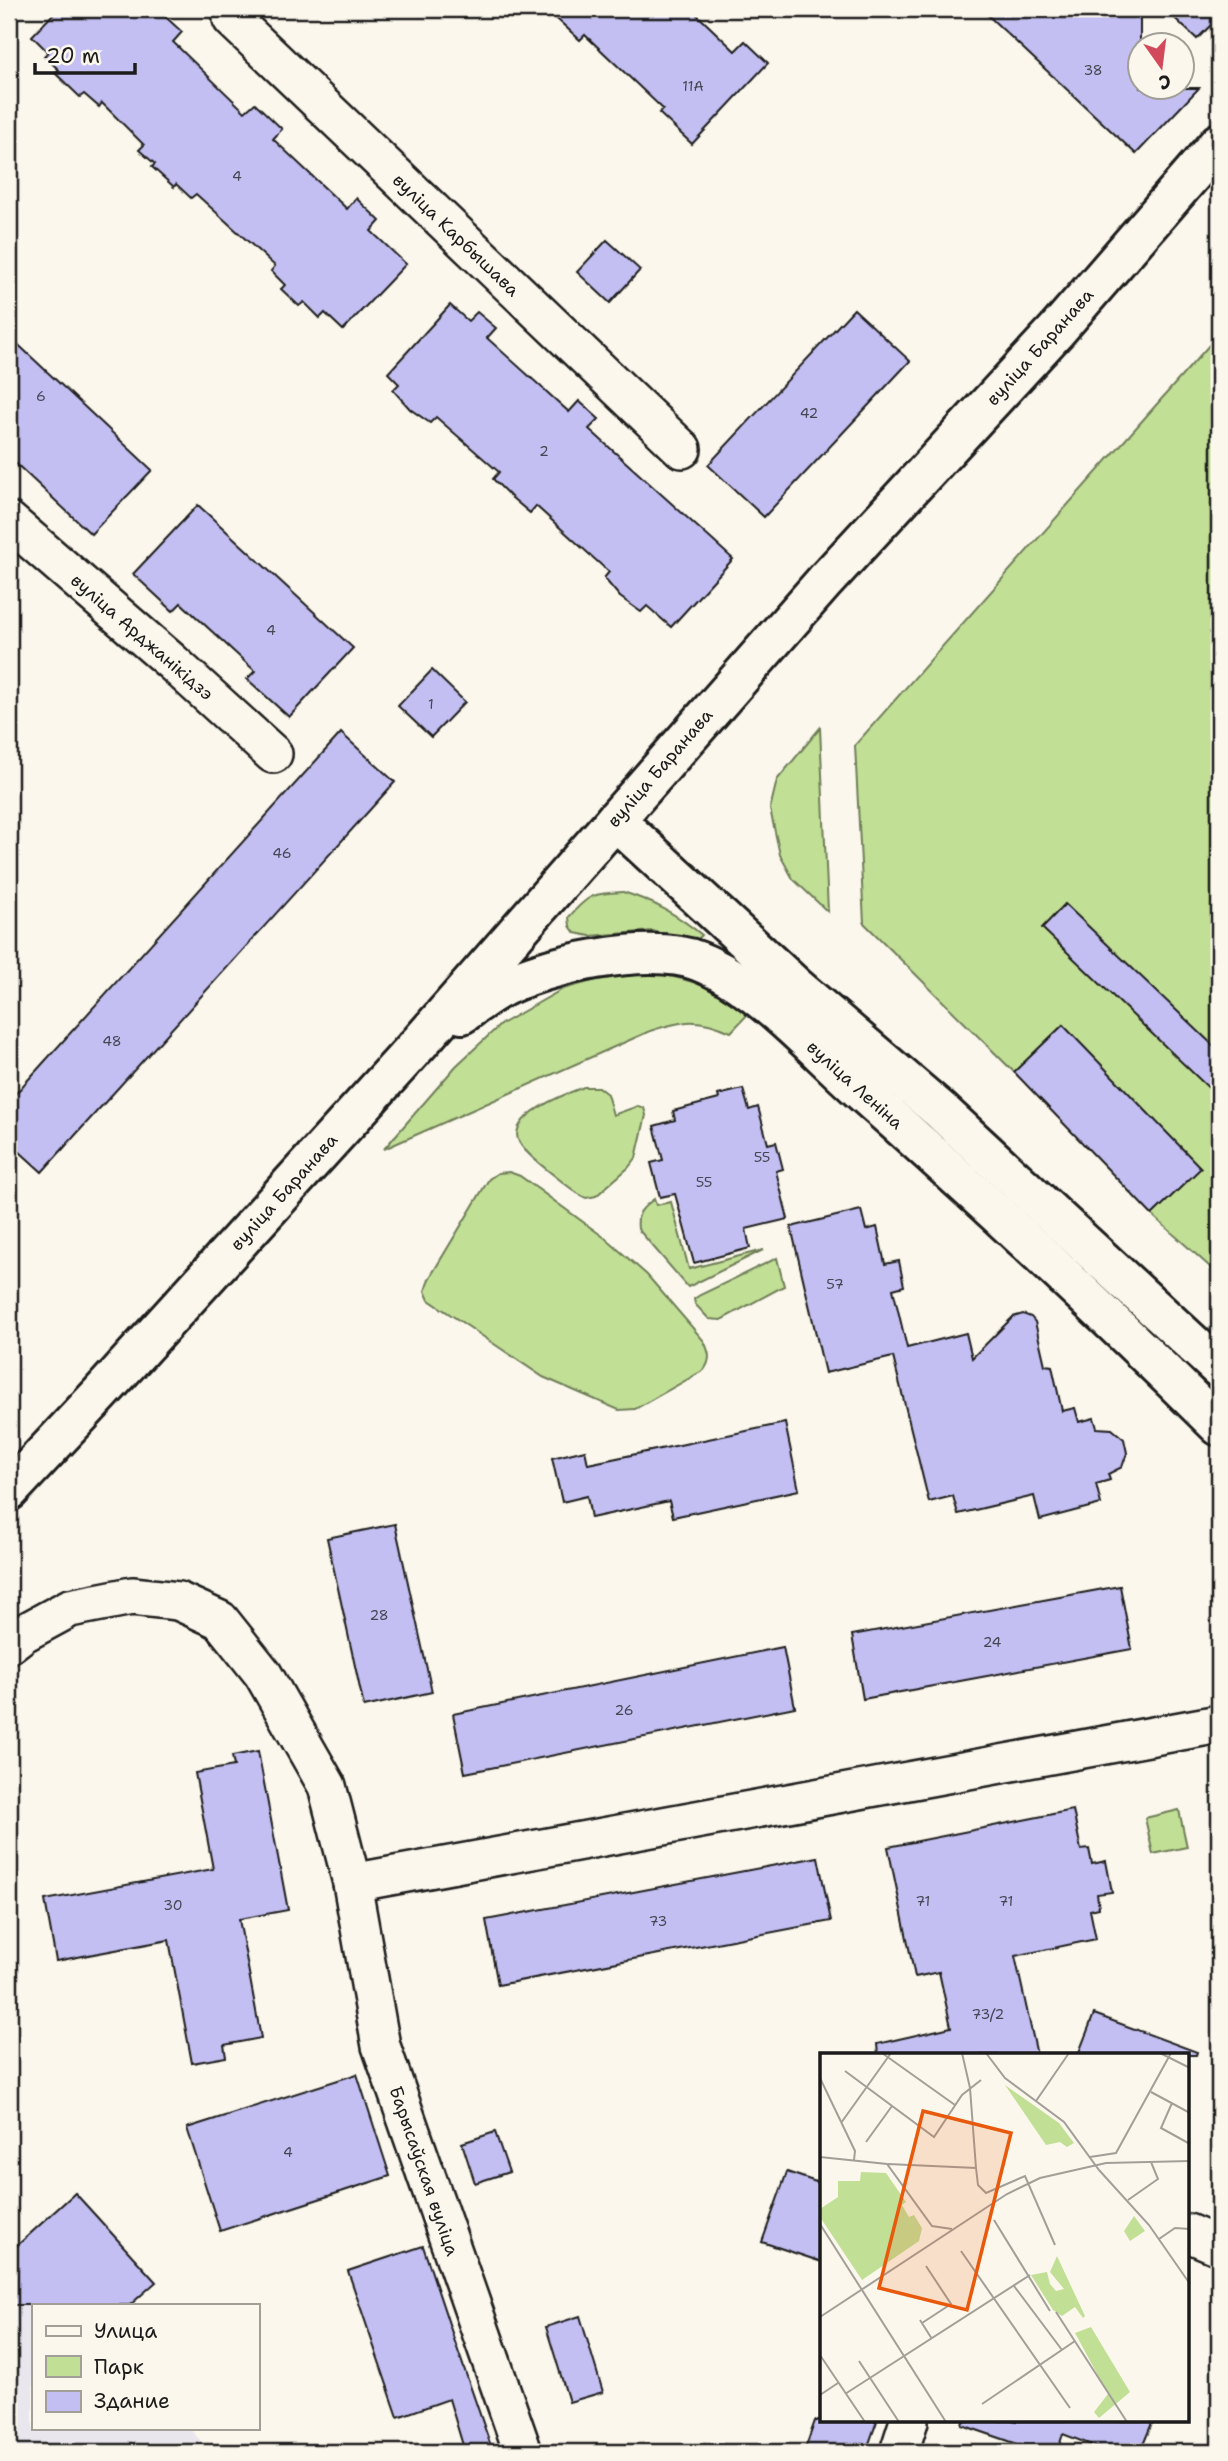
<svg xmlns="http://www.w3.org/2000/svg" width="1228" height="2461" font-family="'Shantell Sans',sans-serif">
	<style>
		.built { fill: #eae6ee }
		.green { fill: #c2df96; stroke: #6f7e59; stroke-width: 2 }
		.building { fill: #c3bff2; stroke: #1c1c1c; stroke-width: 2 }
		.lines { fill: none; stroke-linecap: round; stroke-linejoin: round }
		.street-casing { stroke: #1c1c1c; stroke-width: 42 }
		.secondary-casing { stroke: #1c1c1c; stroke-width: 44 }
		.street { stroke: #fbf7ec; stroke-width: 37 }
		.secondary { stroke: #fbf7ec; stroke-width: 38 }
		.labels { text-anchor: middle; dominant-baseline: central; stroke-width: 7; stroke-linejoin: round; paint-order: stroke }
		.number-label { font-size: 14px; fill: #464552 }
		.street-label { font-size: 18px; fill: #1c1c1c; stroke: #fbf7ec }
		.inset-road { fill: none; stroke: #a29f99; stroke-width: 2 }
		.view { fill: #e8590c; fill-opacity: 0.15; stroke: #e8590c; stroke-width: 3.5 }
		.inset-edge { fill: none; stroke: #1c1c1c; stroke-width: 3.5 }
	</style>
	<rect width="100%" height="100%" fill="#fbf7ec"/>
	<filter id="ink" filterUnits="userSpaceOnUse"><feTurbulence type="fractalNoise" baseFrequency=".0143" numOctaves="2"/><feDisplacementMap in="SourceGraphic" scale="14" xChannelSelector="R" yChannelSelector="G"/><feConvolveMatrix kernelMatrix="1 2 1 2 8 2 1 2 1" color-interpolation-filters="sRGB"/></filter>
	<g filter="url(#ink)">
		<!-- built -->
		<path class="built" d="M 9,2230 L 77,2305 L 33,2305 L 33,2428 L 189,2428 L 211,2452 L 9,2452 Z"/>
		<!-- green -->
		<g class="green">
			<path d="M 1219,334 L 1219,1275 L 1152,1215 L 1063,1025 L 1014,1072 L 864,923 L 855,745 Z"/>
			<path d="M 820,728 L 828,912 L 793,879 L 780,855 L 770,809 L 777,780 Z"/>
			<path d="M 623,892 C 655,902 676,914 702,935 L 694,943 L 653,931 L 590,936 L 575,933 L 570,926 L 569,917 C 589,894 592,894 623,892 Z"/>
			<path d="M 654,973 C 693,980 718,988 750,1012 L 731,1032 C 698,1017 684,1020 650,1031 L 384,1149 L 456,1066 L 501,1024 L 563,989 L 611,976 Z"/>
			<path d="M 584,1087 L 598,1087 L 607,1094 L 613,1115 L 638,1106 L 644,1108 L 646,1115 L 636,1158 L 628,1168 L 596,1196 L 586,1198 L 577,1193 C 563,1182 526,1156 519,1142 C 506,1116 565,1094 584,1087 Z"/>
			<path d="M 509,1172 L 520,1176 L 605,1238 L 647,1275 L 704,1341 C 709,1352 712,1359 704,1370 L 635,1409 L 619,1410 L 543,1377 L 429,1300 L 425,1291 L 429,1279 L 489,1179 L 498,1173 Z"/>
			<path d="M 654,1199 L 656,1205 L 671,1202 L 689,1269 L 763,1250 L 688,1287 L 638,1229 C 636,1213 642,1208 654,1199 Z"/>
			<path d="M 777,1258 L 784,1286 L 721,1320 L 709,1319 L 695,1304 L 694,1299 L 700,1295 Z"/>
			<path d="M 1179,1810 L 1187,1847 L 1153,1854 L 1145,1818 Z"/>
		</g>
		<!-- building -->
		<g class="building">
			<path d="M 58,9 L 157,9 L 182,32 L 173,42 L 245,112 L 255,103 L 282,129 L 273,139 L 347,209 L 356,198 L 380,221 L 371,231 L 406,264 L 343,330 L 325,313 L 320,318 L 304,302 L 299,306 L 281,289 L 285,285 L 271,271 L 275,266 L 196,194 L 191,198 L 176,184 L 174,187 L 152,167 L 155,164 L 139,150 L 144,145 L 102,103 L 99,107 L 84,94 L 80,97 L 55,73 L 59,70 L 44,56 L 48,52 L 32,36 Z"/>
			<path d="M 546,9 L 691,9 L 735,51 L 745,41 L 768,63 L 692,144 L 659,113 L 663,109 L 585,35 L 580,40 Z"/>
			<path d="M 981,9 L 1140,9 L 1140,88 L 1199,88 L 1136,154 Z"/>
			<path d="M 1165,9 L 1219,9 L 1219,17 L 1197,39 Z"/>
			<path d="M 607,240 L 640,270 L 610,303 L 577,272 Z"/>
			<path d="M 450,305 L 468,321 L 477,312 L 496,328 L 487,338 L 569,412 L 579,401 L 599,419 L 589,429 L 733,559 L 671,627 L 647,606 L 641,612 L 620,597 L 604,578 L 609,572 L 536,506 L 530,513 L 511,497 L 493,479 L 499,472 L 436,417 L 430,423 L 410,409 L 393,390 L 399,384 L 388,373 Z"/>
			<path d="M 854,309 L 910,361 L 764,517 L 708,465 Z"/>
			<path d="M 9,336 L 152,470 L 91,534 L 9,457 Z"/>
			<path d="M 198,505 L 353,648 L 289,717 L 247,679 L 255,671 L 181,603 L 173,611 L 133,574 Z"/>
			<path d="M 432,670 L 465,702 L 431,737 L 398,706 Z"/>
			<path d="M 341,733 L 395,782 L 42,1172 L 9,1142 L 9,1101 Z"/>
			<path d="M 1065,904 L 1219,1051 L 1219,1098 L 1042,928 Z"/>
			<path d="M 1063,1025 L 1201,1168 L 1152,1215 L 1014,1072 Z"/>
			<path d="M 743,1089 L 749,1110 L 758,1107 L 768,1144 L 776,1142 L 783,1169 L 776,1171 L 788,1219 L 746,1229 L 750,1248 L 694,1263 L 675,1194 L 660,1197 L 651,1163 L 663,1160 L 654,1126 L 675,1120 L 673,1111 L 719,1099 L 718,1095 Z"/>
			<path d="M 861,1210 L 866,1230 L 877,1227 L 885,1264 L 899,1261 L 904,1286 L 893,1289 L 907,1348 L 966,1333 L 972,1358 L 1013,1317 L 1023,1314 L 1031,1317 L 1035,1322 L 1045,1365 L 1052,1366 L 1062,1411 L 1075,1408 L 1079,1422 L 1094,1418 L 1097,1428 L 1112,1429 L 1124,1439 L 1127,1453 L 1122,1467 L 1108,1474 L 1110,1480 L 1096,1484 L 1101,1504 L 1040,1520 L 1034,1496 L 958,1514 L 953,1496 L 929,1502 L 893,1357 L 825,1373 L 791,1227 Z"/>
			<path d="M 785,1423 L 799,1490 L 673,1517 L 669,1501 L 591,1518 L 587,1496 L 562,1502 L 552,1458 L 585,1450 L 588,1464 Z"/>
			<path d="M 395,1524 L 432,1692 L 364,1707 L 327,1538 Z"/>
			<path d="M 1120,1586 L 1132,1649 L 863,1699 L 852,1635 Z"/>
			<path d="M 783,1647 L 795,1707 L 465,1773 L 453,1714 Z"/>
			<path d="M 258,1751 L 288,1910 L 239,1919 L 261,2038 L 224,2045 L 226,2057 L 192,2063 L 169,1940 L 56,1961 L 45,1900 L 213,1869 L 195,1773 L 234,1766 L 232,1756 Z"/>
			<path d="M 1073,1810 L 1081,1850 L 1089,1849 L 1092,1864 L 1106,1861 L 1112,1892 L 1097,1894 L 1099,1908 L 1090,1910 L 1096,1939 L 1015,1956 L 1037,2055 L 878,2055 L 877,2044 L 951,2027 L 939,1972 L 915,1977 L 888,1847 Z"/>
			<path d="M 818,1857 L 831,1921 L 498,1985 L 486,1920 Z"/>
			<path d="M 1094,2014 L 1197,2052 L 1196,2055 L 1078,2055 Z"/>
			<path d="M 357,2074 L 390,2176 L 220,2231 L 187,2128 Z"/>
			<path d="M 495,2132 L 509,2172 L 475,2183 L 462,2143 Z"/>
			<path d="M 787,2172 L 822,2184 L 822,2262 L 762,2242 Z"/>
			<path d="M 75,2193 L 156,2282 L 130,2305 L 9,2305 L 9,2253 Z"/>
			<path d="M 423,2246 L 455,2342 L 493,2452 L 465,2452 L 449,2399 L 398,2417 L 348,2271 Z"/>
			<path d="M 580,2316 L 603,2392 L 569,2402 L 546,2327 Z"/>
			<path d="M 815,2421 L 877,2421 L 866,2452 L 804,2452 Z"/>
			<path d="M 963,2421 L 1153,2421 L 1140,2452 L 1110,2452 L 1063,2434 L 1057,2452 L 1041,2452 L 962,2425 Z"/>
		</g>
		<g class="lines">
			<defs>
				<g id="street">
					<path d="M 242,9 L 232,19 L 682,449"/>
					<path d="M 9,521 L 172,662 L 273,754"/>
					<path d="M 9,1644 L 22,1634 L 70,1608 L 132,1596 L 178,1601 L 220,1620 L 263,1674 L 327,1786 L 352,1883 L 1219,1724"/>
					<path d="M 352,1883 L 381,2046 L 523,2452"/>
					<path d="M 1188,2233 L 1219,2246"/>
					<path d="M 899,2452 L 909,2421"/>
				</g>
				<g id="secondary">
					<path d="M 615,820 L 796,987 L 940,1110 L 1219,1368"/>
					<path d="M 462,1014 C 473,1006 485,997 497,990 C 541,965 649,942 698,961 C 757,984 812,1047 859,1089 C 982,1198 1102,1310 1219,1426"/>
					<path d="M 9,1491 L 101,1393 L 422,1040 L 825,581 L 1057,330 L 1219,143"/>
				</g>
			</defs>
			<!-- street casing -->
			<use href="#street" class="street-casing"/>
			<!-- secondary casing -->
			<use href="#secondary" class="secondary-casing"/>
			<!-- street -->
			<use href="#street" class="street"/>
			<!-- secondary -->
			<use href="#secondary" class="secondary"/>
		</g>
	</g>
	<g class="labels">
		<!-- number labels -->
		<g class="number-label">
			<text x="1093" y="70">38</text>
			<text x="693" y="86">11А</text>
			<text x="237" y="176">4</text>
			<text x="41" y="396">6</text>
			<text x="809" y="413">42</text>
			<text x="544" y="451">2</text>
			<text x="271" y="630">4</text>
			<text x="431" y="704">1</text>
			<text x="282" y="853">46</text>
			<text x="112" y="1041">48</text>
			<text x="762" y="1157">55</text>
			<text x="704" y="1182">55</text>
			<text x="835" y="1284">57</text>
			<text x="379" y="1615">28</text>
			<text x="992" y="1642">24</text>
			<text x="624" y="1710">26</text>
			<text x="923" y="1901">71</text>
			<text x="1006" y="1901">71</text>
			<text x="173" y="1905">30</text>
			<text x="658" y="1921">73</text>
			<text x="988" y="2014">73/2</text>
			<text x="288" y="2152">4</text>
		</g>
		<!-- street labels -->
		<g class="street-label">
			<text transform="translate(456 235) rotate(44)">вуліца Карбышава</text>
			<text transform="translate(1040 347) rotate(-48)">вуліца Баранава</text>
			<text transform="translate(142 637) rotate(41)">вуліца Арджанікідзэ</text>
			<text transform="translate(660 768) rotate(-49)">вуліца Баранава</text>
			<text transform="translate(855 1085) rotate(42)">вуліца Леніна</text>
			<text transform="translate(284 1192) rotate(-48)">вуліца Баранава</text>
			<text transform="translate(424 2171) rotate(71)">Барысаўская вуліца</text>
		</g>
	</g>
	<!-- overview -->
	<g transform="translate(820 2053)">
		<rect width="369" height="369" fill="#fbf7ec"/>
		<path d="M 185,32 L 239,70 L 254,90 L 247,94 L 240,89 L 226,92 ZM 41,119 L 66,120 L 86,149 L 82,152 L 89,164 L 94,162 L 102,175 L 99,188 L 42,227 L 0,164 L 0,156 L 18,144 L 18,128 L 40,128 ZM 314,163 L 325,178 L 310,188 L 304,178 ZM 237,203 L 265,263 L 263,265 L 255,254 L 242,263 L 233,257 L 211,222 L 227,219 L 230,231 L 236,238 L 244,236 L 230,219 ZM 271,274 L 310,339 L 279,365 L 274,359 L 288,341 L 255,280 Z" fill="#c2df96"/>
		<path class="inset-road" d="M 62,0 L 135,52M 142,0 L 150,35 L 156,115M 166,0 L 185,25 L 244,69 L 279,117 L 329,172 L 370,231M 340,0 L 370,15M 25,18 L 114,84 L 142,42 L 161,27M 0,25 L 35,98 L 34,107M 331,39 L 370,60M 216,48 L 249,0M 352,50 L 341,75 L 370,91M 21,70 L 71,0M 46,89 L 72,53M 0,104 L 67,111 L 112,173 L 132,176M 270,104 L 296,100 L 351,0M 68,111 L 156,115 L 158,132 L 166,140 L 205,123 L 235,192M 308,147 L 338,126 L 331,109M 174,167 L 230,258M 0,171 L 126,369M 339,186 L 355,175 L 370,176M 141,198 L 250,355M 194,233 L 242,297M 236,259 L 307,369M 0,264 L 187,141 L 220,125 L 286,110 L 370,108M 100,267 L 112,286M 102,270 L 131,251 L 106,213M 0,302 L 45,369M 39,308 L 79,369M 25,341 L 210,222M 0,342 L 18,330M 162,351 L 255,288"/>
		<path class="view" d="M 103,58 L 191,80 L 147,257 L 59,235 Z"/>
		<rect width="369" height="369" class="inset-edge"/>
	</g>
	<!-- margin -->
	<rect width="1228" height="2461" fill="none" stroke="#fbf7ec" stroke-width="35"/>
	<rect x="18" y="18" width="1193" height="2426" fill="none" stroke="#1c1c1c" stroke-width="2.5" filter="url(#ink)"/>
	<!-- legend -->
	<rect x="32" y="2304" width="228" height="126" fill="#fbf7ec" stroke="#a29f99" stroke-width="2"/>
	<rect x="46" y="2326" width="35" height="10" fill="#fbf7ec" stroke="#a29f99" stroke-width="2"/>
	<text x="94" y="2338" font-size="21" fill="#1c1c1c">Улица</text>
	<rect x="46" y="2356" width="35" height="21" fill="#c2df96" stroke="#a29f99" stroke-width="2"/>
	<text x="94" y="2374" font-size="21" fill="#1c1c1c">Парк</text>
	<rect x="46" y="2391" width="35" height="21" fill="#c3bff2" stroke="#a29f99" stroke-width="2"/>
	<text x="94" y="2408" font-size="21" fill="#1c1c1c">Здание</text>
	<!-- north arrow -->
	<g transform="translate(1161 66) rotate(166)"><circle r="33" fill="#fbf7ec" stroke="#a29f99" stroke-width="2"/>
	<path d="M0-5L12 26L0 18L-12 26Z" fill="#d1495b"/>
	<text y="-10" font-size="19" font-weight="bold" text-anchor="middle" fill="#1c1c1c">С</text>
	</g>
	<!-- scale -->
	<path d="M35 63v10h100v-10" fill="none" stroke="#1c1c1c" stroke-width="3.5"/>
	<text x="46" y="63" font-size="21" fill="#1c1c1c" stroke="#fbf7ec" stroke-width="5" paint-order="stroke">20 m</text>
</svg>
